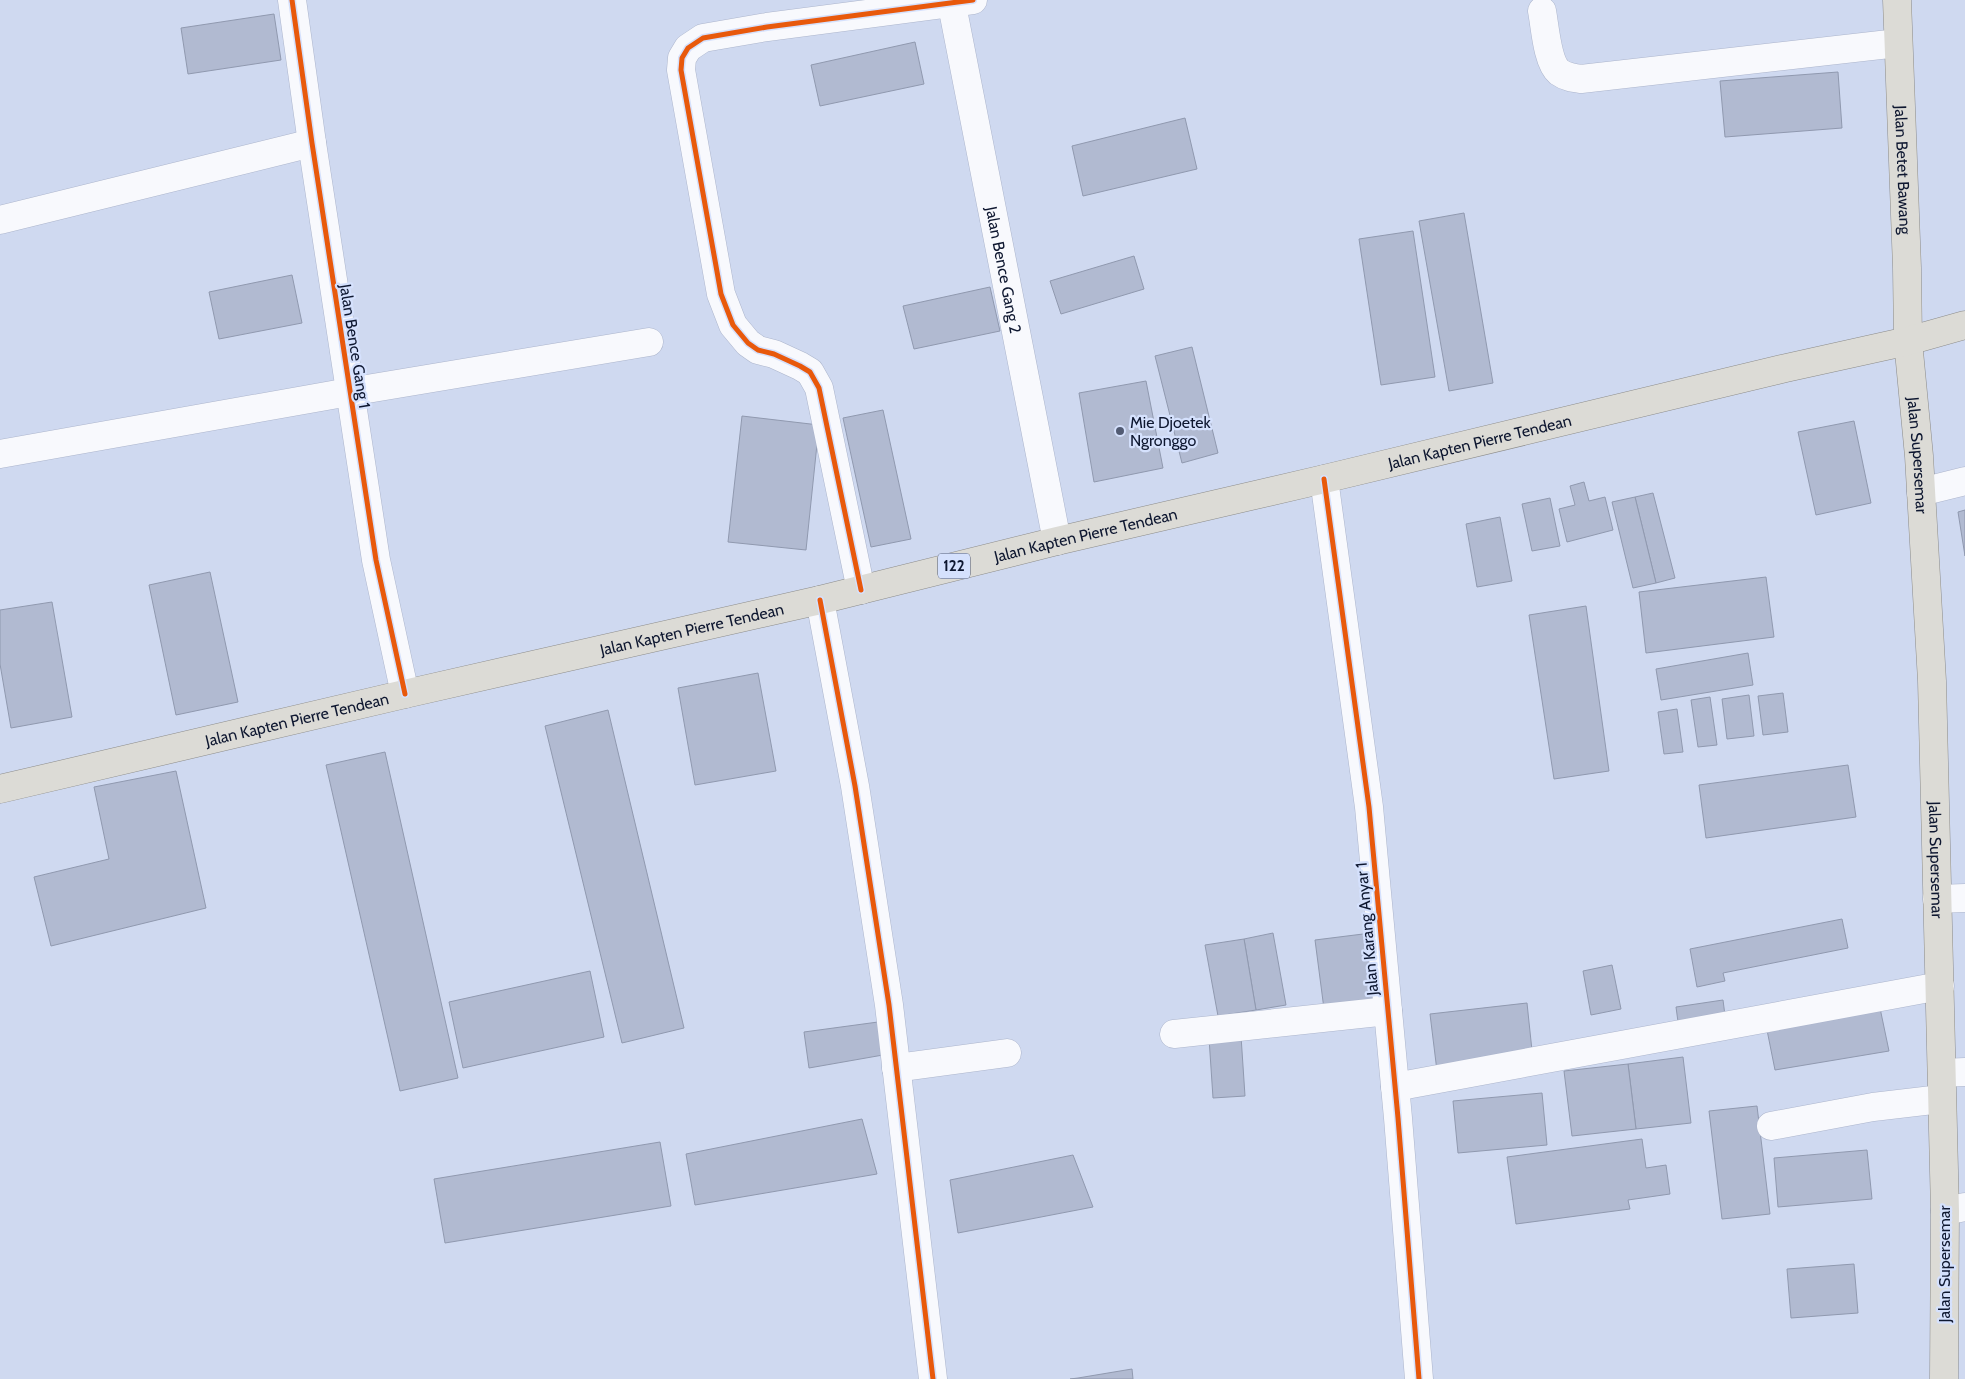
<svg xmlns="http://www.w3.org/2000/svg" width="1965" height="1379" font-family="Cabin,sans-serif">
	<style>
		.building { fill: #b1bad1; stroke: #9099af }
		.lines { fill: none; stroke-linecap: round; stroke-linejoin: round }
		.minor-casing { stroke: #acb5cc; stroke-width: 29 }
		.major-casing { stroke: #8c8c8a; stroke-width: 29 }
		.minor { stroke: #f8f9fd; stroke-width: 28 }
		.major { stroke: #dcdbd6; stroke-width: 28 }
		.cycleway-casing { stroke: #d5e1fd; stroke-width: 8 }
		.cycleway { stroke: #e8590c; stroke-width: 5 }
		.poi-dot { fill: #525b73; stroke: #d5e1fd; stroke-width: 2 }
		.labels { text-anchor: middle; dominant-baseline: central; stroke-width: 4.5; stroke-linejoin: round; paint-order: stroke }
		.shield { fill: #d5e1fd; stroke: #4a546e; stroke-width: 1 }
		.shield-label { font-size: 15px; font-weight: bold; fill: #0e1730 }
		.street-label { font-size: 16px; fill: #0e1730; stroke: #d5e1fd }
		.poi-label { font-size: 16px; fill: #0e1730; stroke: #d5e1fd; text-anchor: start }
	</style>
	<rect width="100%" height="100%" fill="#cfd9f0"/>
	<!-- building -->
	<g class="building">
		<path d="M 274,14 L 281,60 L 188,74 L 181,28 Z"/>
		<path d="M 915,42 L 924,84 L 820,106 L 811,65 Z"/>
		<path d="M 1838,72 L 1842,128 L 1725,137 L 1720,81 Z"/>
		<path d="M 1185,118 L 1197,169 L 1083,196 L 1072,146 Z"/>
		<path d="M 1464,213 L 1493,383 L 1449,391 L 1419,221 Z"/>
		<path d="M 1413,231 L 1435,377 L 1381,385 L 1359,239 Z"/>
		<path d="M 1134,256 L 1144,289 L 1061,314 L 1050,281 Z"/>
		<path d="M 292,275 L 302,323 L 219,339 L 209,292 Z"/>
		<path d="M 990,287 L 1000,331 L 914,349 L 903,306 Z"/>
		<path d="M 1192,347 L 1218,453 L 1182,463 L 1155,356 Z"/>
		<path d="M 1146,381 L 1163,468 L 1094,482 L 1079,393 Z"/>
		<path d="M 883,410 L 911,539 L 871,547 L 843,418 Z"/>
		<path d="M 742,416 L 819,425 L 806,550 L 728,542 Z"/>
		<path d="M 1854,421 L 1871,503 L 1816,515 L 1798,432 Z"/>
		<path d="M 1584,482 L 1589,501 L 1605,497 L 1613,530 L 1567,542 L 1559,509 L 1575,505 L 1570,486 Z"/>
		<path d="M 1653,493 L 1675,578 L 1656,583 L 1635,497 Z"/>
		<path d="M 1635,497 L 1656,583 L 1633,588 L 1612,502 Z"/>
		<path d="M 1550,498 L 1560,546 L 1532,551 L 1522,504 Z"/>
		<path d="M 1965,510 L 1965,556 L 1958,512 Z"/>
		<path d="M 1500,517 L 1512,581 L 1477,587 L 1466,524 Z"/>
		<path d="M 210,572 L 238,702 L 176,715 L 149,585 Z"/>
		<path d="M 1766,577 L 1774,637 L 1646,653 L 1639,592 Z"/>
		<path d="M 52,602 L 72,717 L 11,728 L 0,664 L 0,610 Z"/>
		<path d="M 1586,606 L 1609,771 L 1554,779 L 1529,615 Z"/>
		<path d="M 1748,653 L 1753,685 L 1661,700 L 1656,669 Z"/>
		<path d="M 758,673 L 776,771 L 695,785 L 678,688 Z"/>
		<path d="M 1783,693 L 1788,732 L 1763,735 L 1758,696 Z"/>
		<path d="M 1749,695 L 1754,736 L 1727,739 L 1722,699 Z"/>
		<path d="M 1710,697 L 1717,745 L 1698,747 L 1691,700 Z"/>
		<path d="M 1677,709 L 1683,752 L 1664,754 L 1658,712 Z"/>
		<path d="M 608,710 L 684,1028 L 622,1043 L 545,726 Z"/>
		<path d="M 385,752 L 458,1078 L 400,1091 L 326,765 Z"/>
		<path d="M 1848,765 L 1856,817 L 1706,838 L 1699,785 Z"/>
		<path d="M 176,771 L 206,908 L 51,946 L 34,877 L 109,859 L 94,787 Z"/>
		<path d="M 1842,919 L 1848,948 L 1723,973 L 1725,981 L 1697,987 L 1690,949 Z"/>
		<path d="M 1273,933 L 1286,1005 L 1256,1010 L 1244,939 Z"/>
		<path d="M 1371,933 L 1380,1002 L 1324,1009 L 1315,940 Z"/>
		<path d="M 1244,939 L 1256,1010 L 1218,1016 L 1205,945 Z"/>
		<path d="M 1612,965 L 1621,1009 L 1591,1015 L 1583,971 Z"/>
		<path d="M 590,971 L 604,1037 L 463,1068 L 449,1002 Z"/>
		<path d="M 1723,1000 L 1726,1023 L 1679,1029 L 1676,1007 Z"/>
		<path d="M 1527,1003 L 1533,1060 L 1437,1071 L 1430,1014 Z"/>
		<path d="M 1880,1008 L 1889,1051 L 1775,1070 L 1767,1030 Z"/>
		<path d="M 878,1022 L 883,1055 L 809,1068 L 804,1032 Z"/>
		<path d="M 1241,1036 L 1245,1096 L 1213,1098 L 1209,1038 Z"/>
		<path d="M 1683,1057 L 1691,1123 L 1636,1129 L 1628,1064 Z"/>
		<path d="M 1628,1064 L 1636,1129 L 1572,1136 L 1564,1071 Z"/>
		<path d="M 1542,1093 L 1547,1145 L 1458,1153 L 1453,1101 Z"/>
		<path d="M 1757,1106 L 1770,1214 L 1722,1219 L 1709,1111 Z"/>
		<path d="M 862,1119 L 877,1174 L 695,1205 L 686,1154 Z"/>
		<path d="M 1642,1139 L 1646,1168 L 1666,1165 L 1670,1194 L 1628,1200 L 1630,1209 L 1516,1224 L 1507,1157 Z"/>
		<path d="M 660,1142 L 671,1206 L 445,1243 L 434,1179 Z"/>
		<path d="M 1867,1150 L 1872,1199 L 1778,1207 L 1774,1158 Z"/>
		<path d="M 1073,1155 L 1093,1207 L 958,1233 L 950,1180 Z"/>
		<path d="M 1854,1264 L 1858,1313 L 1791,1318 L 1787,1269 Z"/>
		<path d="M 1132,1369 L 1133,1379 L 1070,1379 L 1078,1378 Z"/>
	</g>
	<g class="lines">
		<defs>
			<g id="minor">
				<path d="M 292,0 L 312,143 L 376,560 L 405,694"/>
				<path id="s1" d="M 951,0 L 1057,541"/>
				<path d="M 1542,11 C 1545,26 1547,62 1559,72 C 1566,77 1573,78 1581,79 L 1898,43"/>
				<path d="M 0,220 L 312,143"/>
				<path d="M 0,454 L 349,392 L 649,342"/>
				<path d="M 1324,479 L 1369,807 L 1398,1118 L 1419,1379"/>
				<path d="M 1921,492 L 1965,481"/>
				<path d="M 861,590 L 819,388 L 810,372 L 800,366 L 774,354 L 758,350 L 748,343 L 733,325 L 721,294 L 681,70 L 682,58 L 688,48 L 703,38 L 767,27 L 973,0"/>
				<path d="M 820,600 L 855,786 L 889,1005 L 933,1379"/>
				<path d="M 1937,899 L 1965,898"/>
				<path d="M 1174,1034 L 1388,1011"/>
				<path d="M 896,1068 L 1007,1053"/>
				<path d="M 1942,1073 L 1965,1072"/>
				<path d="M 1395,1087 L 1940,986"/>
				<path d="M 1771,1126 L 1873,1107 L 1941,1099"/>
				<path d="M 1945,1211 L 1965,1207"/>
			</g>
			<g id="major">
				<path id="s2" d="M 1897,0 L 1907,268 L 1908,341 L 1919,456 L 1932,681 L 1945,1211 L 1944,1379"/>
				<path id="s3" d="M 0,789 L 405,694 L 820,600 L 1057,541 L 1324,479 L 1786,368 L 1908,341 L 1965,325"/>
			</g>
		</defs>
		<!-- minor casing -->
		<use href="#minor" class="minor-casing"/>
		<!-- major casing -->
		<use href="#major" class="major-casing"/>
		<!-- minor -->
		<use href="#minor" class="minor"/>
		<!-- major -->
		<use href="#major" class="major"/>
		<defs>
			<g id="cycleway">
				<path d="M 292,0 L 312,143 L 376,560 L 405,694"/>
				<path d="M 1324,479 L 1369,807 L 1398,1118 L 1419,1379"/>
				<path d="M 861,590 L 819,388 L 810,372 L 800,366 L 774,354 L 758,350 L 748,343 L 733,325 L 721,294 L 681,70 L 682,58 L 688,48 L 703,38 L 767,27 L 973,0"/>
				<path d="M 820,600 L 855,786 L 889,1005 L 933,1379"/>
			</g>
		</defs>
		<!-- cycleway casing -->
		<use href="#cycleway" class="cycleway-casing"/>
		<!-- cycleway -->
		<use href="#cycleway" class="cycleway"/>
	</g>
	<!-- markers -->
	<circle class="poi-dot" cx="1120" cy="431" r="5"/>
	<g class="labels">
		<!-- shield labels -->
		<rect class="shield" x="938" y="553.5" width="32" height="25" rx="4"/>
		<g class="shield-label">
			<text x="954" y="566">122</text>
		</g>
		<!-- street labels -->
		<g class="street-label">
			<text stroke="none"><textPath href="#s2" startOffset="170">Jalan Betet Bawang</textPath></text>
			<text stroke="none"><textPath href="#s1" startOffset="275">Jalan Bence Gang 2</textPath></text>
			<text transform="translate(355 346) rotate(81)">Jalan Bence Gang 1</text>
			<text stroke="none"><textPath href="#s3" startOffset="1520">Jalan Kapten Pierre Tendean</textPath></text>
			<text stroke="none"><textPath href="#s2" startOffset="456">Jalan Supersemar</textPath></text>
			<text stroke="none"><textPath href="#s3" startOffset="1115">Jalan Kapten Pierre Tendean</textPath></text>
			<text stroke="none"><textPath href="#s3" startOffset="710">Jalan Kapten Pierre Tendean</textPath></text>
			<text stroke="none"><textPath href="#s3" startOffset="305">Jalan Kapten Pierre Tendean</textPath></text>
			<text stroke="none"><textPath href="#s2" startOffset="861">Jalan Supersemar</textPath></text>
			<text transform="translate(1367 929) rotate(-95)">Jalan Karang Anyar 1</text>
			<text transform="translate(1944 1264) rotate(-90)">Jalan Supersemar</text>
		</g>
		<!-- poi labels -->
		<g class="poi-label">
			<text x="1130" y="422">Mie Djoetek<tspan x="1130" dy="18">Ngronggo</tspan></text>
		</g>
	</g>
</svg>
